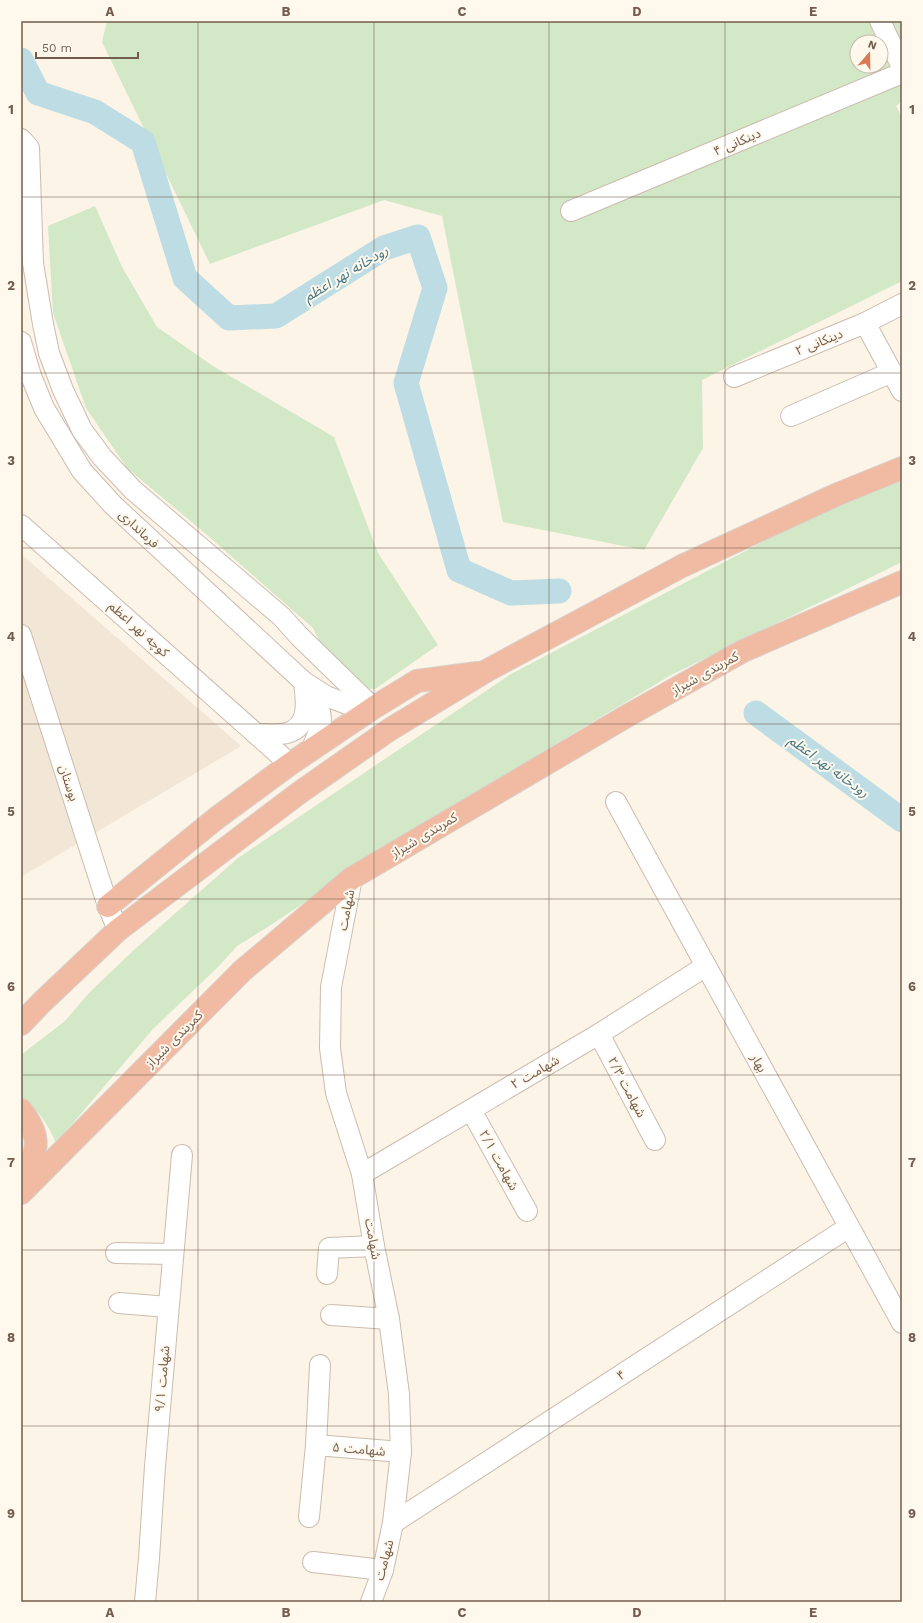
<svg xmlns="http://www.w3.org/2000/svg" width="923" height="1623" font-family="'Work Sans','Noto Sans Arabic',sans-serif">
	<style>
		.residential { fill: #f2e6d6 }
		.green { fill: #d2e8c6; fill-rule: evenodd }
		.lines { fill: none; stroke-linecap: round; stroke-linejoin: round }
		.river { stroke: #bddce3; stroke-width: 25 }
		.minor-casing { stroke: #ccbcae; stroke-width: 22 }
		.highway-casing { stroke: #d8d1cd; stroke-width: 24 }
		.minor { stroke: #fff; stroke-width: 20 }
		.highway { stroke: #f1baa2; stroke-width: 22 }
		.grid { fill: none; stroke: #735c4d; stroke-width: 1; stroke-opacity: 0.55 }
		.labels { text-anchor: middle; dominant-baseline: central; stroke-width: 4; stroke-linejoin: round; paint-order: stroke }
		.street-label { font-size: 13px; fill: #735c4d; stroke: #fef8ed }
		.water-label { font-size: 14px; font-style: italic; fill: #487885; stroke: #fef8ed }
		.neatline { fill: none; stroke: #735c4d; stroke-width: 1.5 }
		.grid-label { font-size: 13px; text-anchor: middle; font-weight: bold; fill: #735c4d }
	</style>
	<rect width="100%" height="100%" fill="#fbf4e7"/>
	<!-- residential -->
	<path class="residential" d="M 21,554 L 241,746 L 21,877 Z"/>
	<!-- green -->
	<g class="green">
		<path d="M 107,21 L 902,21 L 902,101 L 896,106 L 902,118 L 902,281 L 702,380 L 703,448 L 644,550 L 503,522 L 442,216 L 384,200 L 210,264 L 102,42 ZM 857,42 L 881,42 L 881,66 L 857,66 Z"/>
		<path d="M 95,206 L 122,267 L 157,327 L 213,366 L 334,437 L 378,553 L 438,645 L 375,689 L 361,688 L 326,654 L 313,628 L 206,534 L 127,468 L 86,408 L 53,313 L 48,226 Z"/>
		<path d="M 902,480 L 902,562 L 671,675 L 396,840 L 274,923 L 237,946 L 219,966 L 153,1029 L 56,1143 C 47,1122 39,1111 21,1098 L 21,1055 L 65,1021 L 89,993 L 136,948 L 238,858 L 511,674 L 810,517 Z"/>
	</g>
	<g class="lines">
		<!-- river -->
		<g class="river">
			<path d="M 21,60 L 38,93 L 95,112 L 143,142 L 185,278 L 229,318 L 276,316 L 384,248 L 418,237 L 435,288 L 406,383 L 459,570 L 511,593 L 559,591"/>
			<path d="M 756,713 L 902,820"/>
		</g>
		<defs>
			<g id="minor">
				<path d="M 880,21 L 902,67"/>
				<path d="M 21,139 L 29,148 L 33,263 L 43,324 L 49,353 L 63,390 L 82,430 L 102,457 L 133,490 L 282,617 L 299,636 L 373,708"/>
				<path d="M 571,211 L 902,73"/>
				<path d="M 865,323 L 902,391"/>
				<path d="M 21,342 L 31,376 L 44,408 L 82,471 L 113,505 L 304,682 L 326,696 L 347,704 L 373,708"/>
				<path d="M 734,377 L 865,323 L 902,304"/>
				<path d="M 791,416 L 892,372"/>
				<path d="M 21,525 L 290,764"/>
				<path d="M 21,635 L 108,906 L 118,930"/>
				<path d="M 309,689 C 325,716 324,722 311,750"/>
				<path d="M 256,734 C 266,734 278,735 287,733 C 311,726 306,700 304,682"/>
				<path d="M 616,802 L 902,1323"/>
				<path d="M 352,878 L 331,987 L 330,1048 L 336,1093 L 362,1174 L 374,1246 L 389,1319 L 399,1394 L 401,1452 L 393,1523 L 383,1570 L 371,1602"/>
				<path d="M 599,1034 L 655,1140"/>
				<path d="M 471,1110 L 527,1211"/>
				<path d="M 362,1174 L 599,1034 L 706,966"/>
				<path d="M 116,1253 L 173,1254"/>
				<path d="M 327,1274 L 329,1248 L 374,1246"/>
				<path d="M 119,1303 L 168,1307"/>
				<path d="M 331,1315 L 389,1319"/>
				<path d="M 316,1445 L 401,1452"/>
				<path d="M 309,1517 L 316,1445 L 320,1365"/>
				<path d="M 393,1523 L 849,1227"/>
				<path d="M 313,1562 L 383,1570"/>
				<path d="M 145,1602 L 149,1558 L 155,1466 L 182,1155"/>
			</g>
			<g id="highway">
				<path d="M 108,906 L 218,817 L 290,764 L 373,708 L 417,681 L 477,673"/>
				<path d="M 21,1024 L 41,1003 L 118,930 L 299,793 L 389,730 L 486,671 L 682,566 L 838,494 L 902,468"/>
				<path d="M 21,1110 C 44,1139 37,1152 21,1182"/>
				<path d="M 21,1193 L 242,971 L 352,878 L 627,716 L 743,651 L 902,582"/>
			</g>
		</defs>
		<!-- minor casing -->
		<use href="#minor" class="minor-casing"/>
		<!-- highway casing -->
		<use href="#highway" class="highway-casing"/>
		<!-- minor -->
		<use href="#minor" class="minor"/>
		<!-- highway -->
		<use href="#highway" class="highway"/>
	</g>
	<!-- grid -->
	<path class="grid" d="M 198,21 L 198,1602M 374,21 L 374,1602M 549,21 L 549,1602M 725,21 L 725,1602M 21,197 L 902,197M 21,373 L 902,373M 21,548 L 902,548M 21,724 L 902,724M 21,899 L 902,899M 21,1075 L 902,1075M 21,1250 L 902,1250M 21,1426 L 902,1426"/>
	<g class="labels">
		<!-- street labels -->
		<g class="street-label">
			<text transform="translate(737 142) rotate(-23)">۴ دینکانی</text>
			<text transform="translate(819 342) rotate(-22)">۲ دینکانی</text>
			<text transform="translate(139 529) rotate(43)">فرمانداری</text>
			<text transform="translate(139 629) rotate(42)">کوچه نهر اعظم</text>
			<text transform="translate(705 673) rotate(-29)">کمربندی شیراز</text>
			<text transform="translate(69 783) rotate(72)">بوستان</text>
			<text transform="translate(424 835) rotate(-31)">کمربندی شیراز</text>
			<text transform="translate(346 910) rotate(-79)">شهامت</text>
			<text transform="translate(174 1039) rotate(-45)">کمربندی شیراز</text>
			<text transform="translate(759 1063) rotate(61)">بهار</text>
			<text transform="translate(535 1072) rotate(-30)">۲ شهامت</text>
			<text transform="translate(627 1087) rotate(62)">۲/۳ شهامت</text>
			<text transform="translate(499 1160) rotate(61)">۲/۱ شهامت</text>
			<text transform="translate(373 1239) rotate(80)">شهامت</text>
			<text transform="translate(621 1375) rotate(-33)">۴</text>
			<text transform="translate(162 1379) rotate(-85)">۹/۱ شهامت</text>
			<text transform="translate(359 1449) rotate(5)">۵ شهامت</text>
			<text transform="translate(384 1560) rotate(-75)">شهامت</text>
		</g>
		<!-- water labels -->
		<g class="water-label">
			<text transform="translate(346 273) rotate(-31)">رودخانه نهر اعظم</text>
			<text transform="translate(829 766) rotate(36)">رودخانه نهر اعظم</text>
		</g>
	</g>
	<!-- border -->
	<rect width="923" height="1623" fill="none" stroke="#fef8ed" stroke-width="44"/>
	<!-- north arrow -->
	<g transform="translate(869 54) rotate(20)"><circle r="19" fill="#fef8ed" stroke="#c6baad"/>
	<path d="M0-3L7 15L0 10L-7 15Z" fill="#dc7955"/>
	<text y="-6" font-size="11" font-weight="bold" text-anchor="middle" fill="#735c4d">N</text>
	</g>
	<!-- scale -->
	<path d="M36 52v6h102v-6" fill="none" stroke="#735c4d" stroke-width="2"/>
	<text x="42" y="52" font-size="12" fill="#735c4d" stroke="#fef8ed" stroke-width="3" paint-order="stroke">50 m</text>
	<rect x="22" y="22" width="879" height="1579" class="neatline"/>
	<g class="grid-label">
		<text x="110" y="16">A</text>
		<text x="286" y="16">B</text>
		<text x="462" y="16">C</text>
		<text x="637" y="16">D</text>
		<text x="813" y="16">E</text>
		<text x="11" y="114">1</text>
		<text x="912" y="114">1</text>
		<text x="11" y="290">2</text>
		<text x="912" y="290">2</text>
		<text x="11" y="465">3</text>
		<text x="912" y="465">3</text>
		<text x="11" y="641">4</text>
		<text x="912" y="641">4</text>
		<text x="11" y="816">5</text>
		<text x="912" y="816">5</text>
		<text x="11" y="991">6</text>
		<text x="912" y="991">6</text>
		<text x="11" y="1167">7</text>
		<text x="912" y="1167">7</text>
		<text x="11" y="1342">8</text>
		<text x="912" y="1342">8</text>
		<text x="11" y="1518">9</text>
		<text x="912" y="1518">9</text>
		<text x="110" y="1617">A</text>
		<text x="286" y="1617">B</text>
		<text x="462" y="1617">C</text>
		<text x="637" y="1617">D</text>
		<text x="813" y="1617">E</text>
	</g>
</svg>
